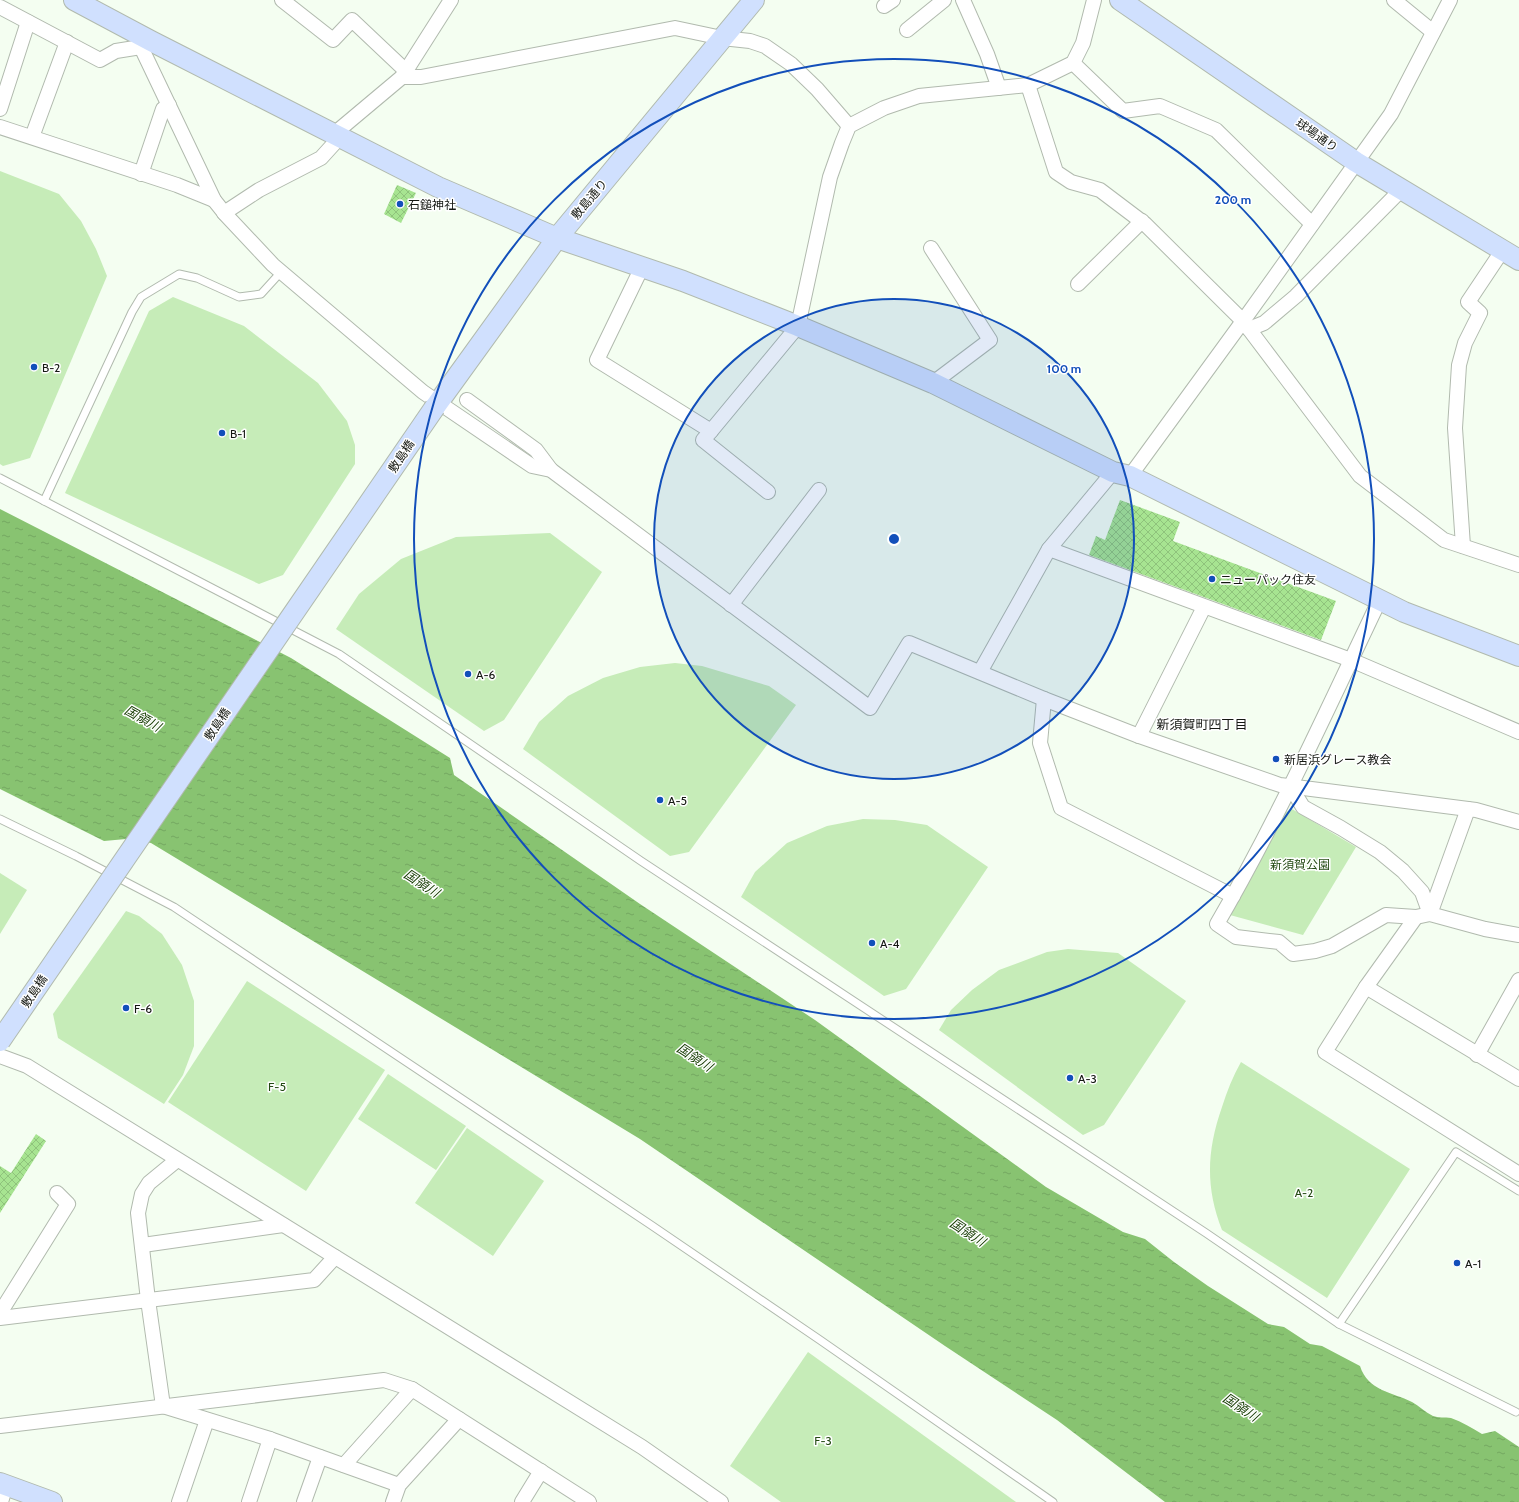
<svg xmlns="http://www.w3.org/2000/svg" width="1519" height="1502" font-family="Cabin,'Noto Sans JP',sans-serif">
	<style>
		.green { fill: #c6ecb8 }
		.water { fill: url(#water-ripples) }
		.building { fill: url(#building-cross-hatch) }
		.lines { fill: none; stroke-linecap: round; stroke-linejoin: round }
		.lane-casing { stroke: #b1baae; stroke-width: 9 }
		.street-casing { stroke: #b1baae; stroke-width: 16 }
		.secondary-casing { stroke: #b1baae; stroke-width: 22 }
		.lane { stroke: #fff; stroke-width: 7 }
		.street { stroke: #fff; stroke-width: 14 }
		.secondary { stroke: #d0e0fe; stroke-width: 20 }
		.secondary-bridge-casing { stroke: #b1baae; stroke-width: 22; stroke-linecap: butt }
		.secondary-bridge { stroke: #d0e0fe; stroke-width: 20 }
		.ring { fill: none; stroke: #124fba; stroke-width: 2 }
		.poi-dot { fill: #124fba; stroke: #fff; stroke-width: 1.5 }
		.labels { text-anchor: middle; dominant-baseline: central; stroke-width: 3; stroke-linejoin: round; paint-order: stroke }
		.street-label { font-size: 12px; fill: #151813; stroke: #fff }
		.poi-label { font-size: 12px; fill: #151813; stroke: #fff; text-anchor: start }
		.park-label { font-size: 12px; fill: #254b14; stroke: #fff }
		.water-label { font-size: 13px; font-style: italic; fill: #153c01; stroke: #fff }
		.neighbourhood-label { font-size: 13px; fill: #151813; stroke: #fff }
		.centre { fill: #124fba; stroke: #fff; stroke-width: 2 }
		.ring-label { font-size: 12px; text-anchor: middle; font-weight: bold; fill: #124fba; stroke: #fff; stroke-width: 3; stroke-linejoin: round; paint-order: stroke }
	</style>
	<defs>
		<pattern id="water-ripples" width="26" height="14" patternUnits="userSpaceOnUse"><rect width="26" height="14" fill="#88c371"/><path d="M2 4q2-2 4 0t4 0M15 11q2-2 4 0t4 0" fill="none" stroke="#74a761"/></pattern>
		<pattern id="building-cross-hatch" width="8" height="8" patternUnits="userSpaceOnUse"><rect width="8" height="8" fill="#a7e491"/><path d="M0 0l8 8M0 8l8-8" fill="none" stroke="#8fc37c"/></pattern>
	</defs>
	<rect width="100%" height="100%" fill="#f4fef1"/>
	<!-- green -->
	<g class="green">
		<path d="M 0,171 L 59,194 L 81,221 L 96,249 L 107,276 L 30,458 L 3,466 L 0,464 Z"/>
		<path d="M 173,297 L 244,326 L 318,383 L 347,421 L 355,445 L 355,464 L 283,575 L 259,584 L 65,493 L 149,311 Z"/>
		<path d="M 550,533 L 602,572 L 504,720 L 484,731 L 336,629 L 359,594 L 401,559 L 456,537 Z"/>
		<path d="M 675,663 L 702,666 L 769,686 L 796,705 L 689,852 L 670,856 L 523,749 L 539,722 L 568,696 L 603,678 L 640,667 Z"/>
		<path d="M 1292,809 L 1356,847 L 1303,935 L 1230,915 L 1284,813 Z"/>
		<path d="M 863,819 L 895,820 L 927,825 L 988,867 L 906,989 L 884,996 L 741,897 L 755,872 L 787,843 L 827,826 Z"/>
		<path d="M 0,873 L 27,890 L 0,934 Z"/>
		<path d="M 126,911 L 139,916 L 162,934 L 182,965 L 194,1001 L 194,1046 L 183,1075 L 164,1104 L 58,1038 L 53,1014 Z"/>
		<path d="M 1068,949 L 1118,953 L 1186,1001 L 1104,1125 L 1083,1135 L 939,1030 L 951,1010 L 972,990 L 999,970 L 1047,952 Z"/>
		<path d="M 247,981 L 385,1070 L 306,1191 L 168,1102 Z"/>
		<path d="M 1241,1062 L 1410,1169 L 1327,1298 L 1222,1230 C 1205,1187 1207,1150 1222,1107 C 1227,1091 1233,1076 1241,1062 Z"/>
		<path d="M 388,1074 L 466,1126 L 436,1170 L 358,1119 Z"/>
		<path d="M 467,1128 L 544,1181 L 493,1256 L 415,1203 Z"/>
		<path d="M 808,1352 L 1016,1502 L 781,1502 L 730,1466 Z"/>
	</g>
	<!-- water -->
	<path class="water" d="M 0,509 L 291,658 L 450,758 L 454,775 L 640,904 L 815,1020 L 1046,1187 L 1123,1232 L 1145,1239 L 1174,1262 L 1208,1286 L 1268,1324 L 1284,1327 L 1310,1344 L 1322,1346 L 1360,1366 C 1368,1391 1392,1392 1412,1402 C 1419,1406 1425,1412 1433,1416 C 1438,1418 1445,1417 1451,1418 C 1462,1422 1472,1428 1482,1434 L 1495,1431 L 1519,1447 L 1519,1502 L 1165,1502 L 1057,1420 L 945,1346 L 640,1139 L 151,843 L 126,839 L 104,841 L 0,789 Z"/>
	<!-- building -->
	<g class="building">
		<path d="M 397,185 L 416,193 L 401,223 L 384,214 Z"/>
		<path d="M 1120,500 L 1180,522 L 1173,541 L 1336,601 L 1321,640 L 1089,555 L 1096,536 L 1105,540 Z"/>
		<path d="M 36,1134 L 46,1141 L 0,1213 L 0,1166 L 11,1173 Z"/>
	</g>
	<g class="lines">
		<defs>
			<g id="lane">
				<path d="M 0,478 L 339,654 L 641,861 L 1206,1233 L 1339,1324 L 1516,1412"/>
				<path d="M 44,501 L 132,312 L 141,297 L 179,274 L 197,278 L 239,297 L 261,294 L 281,272"/>
				<path d="M 0,819 L 76,856 L 174,907 L 651,1225 L 820,1340 L 1053,1502"/>
				<path d="M 1339,1324 L 1456,1152 L 1519,1191"/>
			</g>
			<g id="street">
				<path d="M 282,0 L 333,40 L 352,20 L 406,71"/>
				<path d="M 963,0 L 987,54 L 999,88"/>
				<path d="M 1394,0 L 1433,32"/>
				<path d="M 884,6 L 893,0"/>
				<path d="M 0,7 L 100,60 L 116,51 L 141,47"/>
				<path d="M 907,30 L 944,0"/>
				<path d="M 139,34 L 141,47 L 214,200 L 226,215 L 273,265 L 423,392 L 532,466 L 551,470 L 870,708 L 909,643 L 1044,699 L 1139,736 L 1280,785 L 1476,810 L 1519,822"/>
				<path d="M 1073,63 L 1123,111 L 1160,106 L 1216,130 L 1312,224"/>
				<path d="M 402,77 L 421,77 L 675,28 L 722,38 L 750,41 L 765,46 L 791,64 L 817,89 L 849,126"/>
				<path d="M 1028,85 L 1056,172 L 1071,182 L 1100,190 L 1145,224 L 1243,321 L 1360,476 L 1444,540 L 1519,565"/>
				<path d="M 0,109 L 28,22"/>
				<path d="M 0,127 L 177,185 L 214,200"/>
				<path d="M 334,134 L 402,77 L 451,0"/>
				<path d="M 32,137 L 67,42"/>
				<path d="M 141,174 L 163,109 L 169,105"/>
				<path d="M 224,213 L 259,190 L 321,158 L 340,137"/>
				<path d="M 931,248 L 990,340 L 933,383"/>
				<path d="M 642,267 L 597,360 L 711,431 L 798,326 L 830,177 L 842,143 L 849,126 L 884,108 L 919,96 L 1028,85 L 1073,63 L 1083,43 L 1094,0"/>
				<path d="M 1078,284 L 1142,221"/>
				<path d="M 1249,329 L 1264,323 L 1296,296 L 1401,190"/>
				<path d="M 467,400 L 536,450 L 551,470"/>
				<path d="M 711,431 L 703,440 L 768,492"/>
				<path d="M 1130,476 L 1243,321 L 1391,114 L 1450,0"/>
				<path d="M 1463,546 L 1455,428 L 1459,365 L 1465,343 L 1480,313 L 1468,302 L 1502,251"/>
				<path d="M 1049,549 L 1113,472"/>
				<path d="M 1380,599 C 1328,708 1278,819 1217,924 L 1236,937 L 1279,942 L 1293,954 L 1315,951 L 1332,946 L 1386,915 L 1416,917 L 1430,914 L 1485,929 L 1519,935"/>
				<path d="M 731,605 L 819,490"/>
				<path d="M 980,672 L 1049,549 L 1351,660 L 1519,732"/>
				<path d="M 1044,699 L 1040,743 L 1061,808 L 1233,896"/>
				<path d="M 1139,736 L 1204,607"/>
				<path d="M 1290,786 L 1303,807 L 1341,828 L 1380,852 L 1403,871 L 1422,892 L 1430,914"/>
				<path d="M 1430,914 L 1468,809"/>
				<path d="M 1366,987 L 1416,917"/>
				<path d="M 1477,1055 L 1519,980"/>
				<path d="M 0,1056 L 27,1066 L 642,1447 L 721,1502"/>
				<path d="M 1519,1079 L 1366,987 L 1325,1052 L 1519,1174"/>
				<path d="M 177,1160 L 149,1183 L 142,1194 L 138,1213 L 148,1300 L 163,1406 L 270,1439 L 399,1485"/>
				<path d="M 143,1245 L 283,1225"/>
				<path d="M 0,1313 L 68,1204 L 57,1193"/>
				<path d="M 0,1318 L 314,1280 L 335,1257"/>
				<path d="M 0,1426 L 384,1380 L 412,1389 L 589,1502"/>
				<path d="M 344,1465 L 412,1389"/>
				<path d="M 1,1502 L 6,1485"/>
				<path d="M 179,1502 L 207,1420"/>
				<path d="M 249,1502 L 270,1439"/>
				<path d="M 304,1502 L 320,1457"/>
				<path d="M 393,1502 L 399,1485 L 459,1419"/>
				<path d="M 522,1502 L 541,1471"/>
			</g>
			<g id="secondary">
				<path d="M 74,0 L 151,41 L 438,187 L 557,238 L 683,281 L 798,326 L 933,383 L 1113,472 L 1130,476 L 1404,612 L 1519,656"/>
				<path d="M 1120,0 L 1356,162 L 1519,260"/>
				<path d="M 435,407 L 557,238 L 754,0"/>
				<path d="M 0,1483 L 52,1502"/>
			</g>
		</defs>
		<!-- lane casing -->
		<use href="#lane" class="lane-casing"/>
		<!-- street casing -->
		<use href="#street" class="street-casing"/>
		<!-- secondary casing -->
		<use href="#secondary" class="secondary-casing"/>
		<!-- lane -->
		<use href="#lane" class="lane"/>
		<!-- street -->
		<use href="#street" class="street"/>
		<!-- secondary -->
		<use href="#secondary" class="secondary"/>
		<defs>
			<path id="secondary-bridge" d="M 0,1041 L 435,407"/>
		</defs>
		<!-- secondary-bridge casing -->
		<use href="#secondary-bridge" class="secondary-bridge-casing"/>
		<!-- secondary-bridge -->
		<use href="#secondary-bridge" class="secondary-bridge"/>
	</g>
	<!-- distance rings -->
	<circle cx="894" cy="539" r="240" fill="#124fba" fill-opacity=".12"/>
	<g class="ring">
		<circle cx="894" cy="539" r="240"/>
		<circle cx="894" cy="539" r="480"/>
	</g>
	<!-- markers -->
	<g class="poi-dot">
		<circle cx="400" cy="204" r="4"/>
		<circle cx="34" cy="367" r="4"/>
		<circle cx="222" cy="433" r="4"/>
		<circle cx="1212" cy="579" r="4"/>
		<circle cx="468" cy="674" r="4"/>
		<circle cx="1276" cy="759" r="4"/>
		<circle cx="660" cy="800" r="4"/>
		<circle cx="872" cy="943" r="4"/>
		<circle cx="126" cy="1008" r="4"/>
		<circle cx="1070" cy="1078" r="4"/>
		<circle cx="1457" cy="1263" r="4"/>
	</g>
	<g class="labels">
		<!-- street labels -->
		<g class="street-label">
			<text transform="translate(1317 135) rotate(35)">球場通り</text>
			<text transform="translate(589 199) rotate(-50)">敷島通り</text>
			<text transform="translate(401 456) rotate(-56)">敷島橋</text>
			<text transform="translate(217 724) rotate(-56)">敷島橋</text>
			<text transform="translate(34 991) rotate(-56)">敷島橋</text>
		</g>
		<!-- poi labels -->
		<g class="poi-label">
			<text x="408" y="204">石鎚神社</text>
			<text x="42" y="367">B-2</text>
			<text x="230" y="433">B-1</text>
			<text x="1220" y="579">ニューパック住友</text>
			<text x="476" y="674">A-6</text>
			<text x="1284" y="759">新居浜グレース教会</text>
			<text x="668" y="800">A-5</text>
			<text x="880" y="943">A-4</text>
			<text x="134" y="1008">F-6</text>
			<text x="1078" y="1078">A-3</text>
			<text x="1465" y="1263">A-1</text>
		</g>
		<!-- park labels -->
		<g class="park-label">
			<text x="1300" y="864">新須賀公園</text>
			<text x="277" y="1086">F-5</text>
			<text x="1304" y="1192">A-2</text>
			<text x="823" y="1440">F-3</text>
		</g>
		<!-- water labels -->
		<g class="water-label">
			<text transform="translate(143 718) rotate(29)">国領川</text>
			<text transform="translate(422 883) rotate(33)">国領川</text>
			<text transform="translate(695 1057) rotate(33)">国領川</text>
			<text transform="translate(968 1232) rotate(33)">国領川</text>
			<text transform="translate(1241 1407) rotate(33)">国領川</text>
		</g>
		<!-- neighbourhood labels -->
		<g class="neighbourhood-label">
			<text x="1202" y="724">新須賀町四丁目</text>
		</g>
	</g>
	<circle cx="894" cy="539" r="6" class="centre"/>
	<g class="ring-label">
		<text x="1233" y="204">200 m</text>
		<text x="1064" y="373">100 m</text>
	</g>
</svg>
